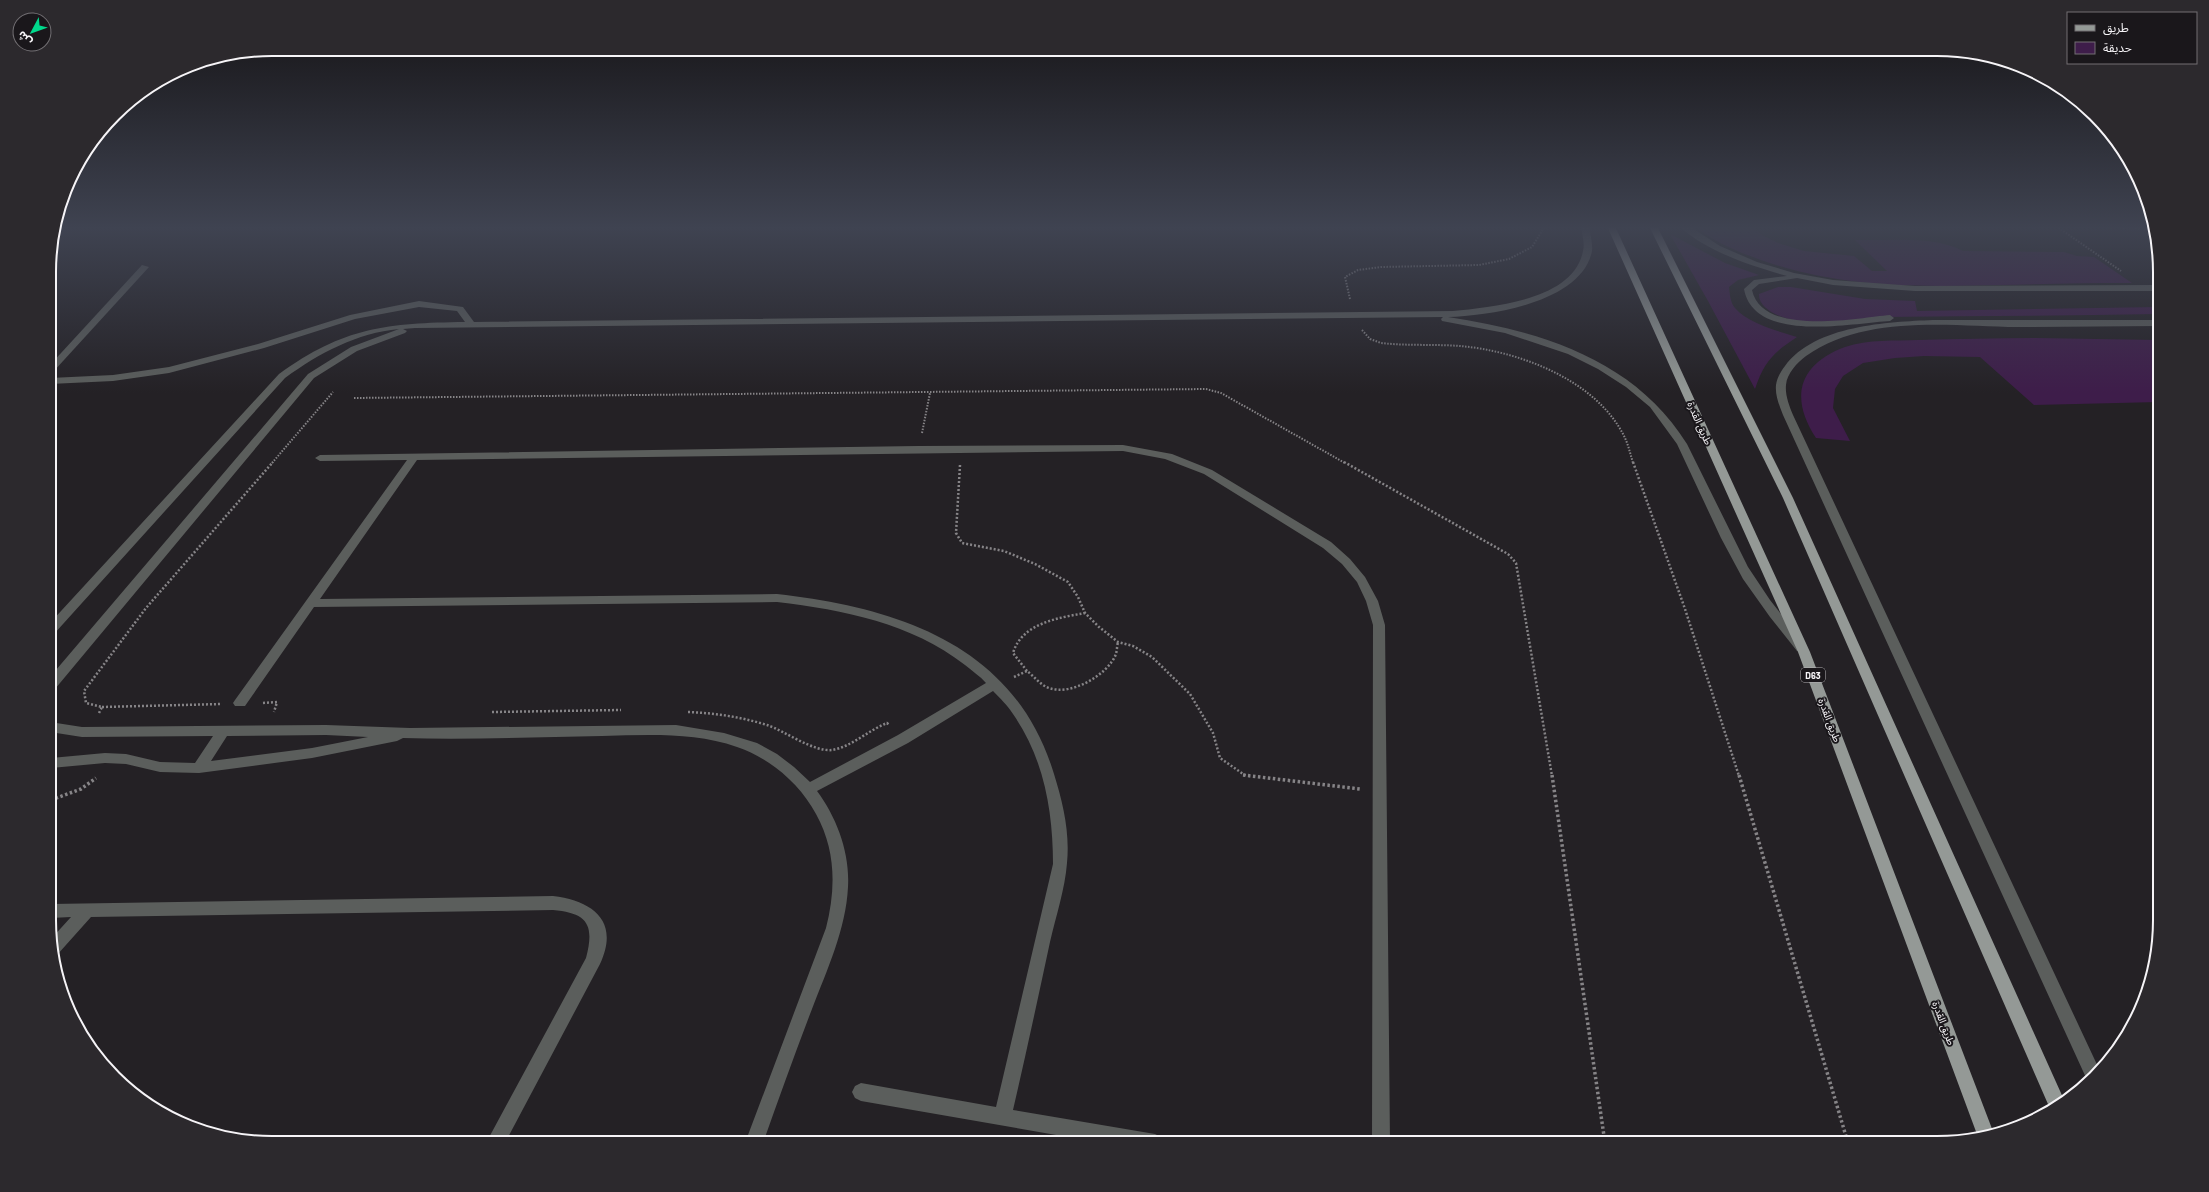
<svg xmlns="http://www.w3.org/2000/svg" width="2209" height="1192" font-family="Barlow,'Noto Sans Arabic',sans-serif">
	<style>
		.green { fill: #3e1d4a }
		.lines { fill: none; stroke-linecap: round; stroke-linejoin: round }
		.path-far2 { stroke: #868487; stroke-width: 2; stroke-dasharray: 1.5 1.5; stroke-linecap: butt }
		.path-far1 { stroke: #868487; stroke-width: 2.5; stroke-dasharray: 2 2; stroke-linecap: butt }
		.path { stroke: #868487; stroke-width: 3.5; stroke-dasharray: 2.5 2.5; stroke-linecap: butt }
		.minor { fill: #5b5e5c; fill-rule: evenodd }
		.major { fill: #949996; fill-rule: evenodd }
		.labels { text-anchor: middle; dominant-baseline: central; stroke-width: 4; stroke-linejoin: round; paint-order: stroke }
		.shield { fill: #1a171b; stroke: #b4b2b5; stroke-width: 1 }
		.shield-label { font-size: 9px; font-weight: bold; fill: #f6f4f7 }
		.street-label { font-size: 10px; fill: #f6f4f7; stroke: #1a171b }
		.rim { fill: none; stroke: #f6f4f7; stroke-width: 2 }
	</style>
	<rect width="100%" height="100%" fill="#242125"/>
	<!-- green -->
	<g class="green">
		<path d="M 1694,226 L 1751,226 L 1762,235 L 1778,243 L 1804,251 L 1854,256 L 1872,271 L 1887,271 L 1855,240 C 1888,241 1934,235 1963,251 L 2064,252 L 2077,256 L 2094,257 L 2132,283 C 2087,283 2043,284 1998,285 C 1916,287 1840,288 1761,260 C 1738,252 1714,242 1694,226 Z"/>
		<path d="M 1670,234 L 1725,263 L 1759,275 L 1738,280 L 1729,287 C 1730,294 1730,302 1735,308 C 1749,324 1778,331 1797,337 C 1774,352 1764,362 1755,389 L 1708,301 Z"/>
		<path d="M 1778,287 L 1791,287 L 1865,299 L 1915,301 L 1917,311 L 2158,307 L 2158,314 C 2066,316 1974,316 1882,317 C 1861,318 1839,324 1818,324 C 1801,324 1758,315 1759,294 Z"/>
		<path d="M 2037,338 L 2158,340 L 2159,402 L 2034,405 L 1980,357 L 1924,356 L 1895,358 L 1863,363 L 1843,376 L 1835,389 L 1833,408 L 1850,441 L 1816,438 C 1789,397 1799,364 1845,347 C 1868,339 1895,341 1918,340 C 1958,339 1998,338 2037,338 Z"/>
	</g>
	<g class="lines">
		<!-- path-far2 -->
		<g class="path-far2">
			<path d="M 2056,226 L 2121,271"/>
			<path d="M 2084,226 L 2155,230"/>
			<path d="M 1350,299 L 1345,277 L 1358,270 L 1381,267 L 1479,265 L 1509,259 L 1532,247 L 1545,226"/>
			<path d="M 1362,330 L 1370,339 L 1381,343 C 1407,346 1434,344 1460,346 C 1518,351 1594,379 1623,434 C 1628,443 1630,453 1633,463"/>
			<path d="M 354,398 L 1206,389 L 1221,393 L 1345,463"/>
			<path d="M 922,433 L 930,393"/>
			<path d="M 272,463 L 333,392"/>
		</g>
		<!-- path-far1 -->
		<g class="path-far1">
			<path d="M 1344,462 L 1508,554 L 1516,563 L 1552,776"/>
			<path d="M 1633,462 L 1685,609 L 1739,776"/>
			<path d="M 960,465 L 956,533 L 962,543 L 1004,551 L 1035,564 L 1068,582 L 1078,597 L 1085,613 L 1099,627 L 1118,642 L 1133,646 L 1152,657 L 1190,694 L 1213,733 L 1220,758 L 1246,776"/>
			<path d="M 2159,544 L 2156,554 L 2159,558"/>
			<path d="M 1027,671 L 1013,653 C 1022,623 1058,618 1085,613"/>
			<path d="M 1014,677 L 1027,671 C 1034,676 1040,685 1049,688 C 1071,696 1108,675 1116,654 C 1117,650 1117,646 1118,642"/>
			<path d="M 263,703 L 277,702 L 274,712"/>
			<path d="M 102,707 L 222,704"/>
			<path d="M 492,712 L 621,710"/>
			<path d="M 688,712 C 715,713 741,717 767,725 C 785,731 813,752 832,750 C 851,747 869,730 887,723 L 889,725"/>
			<path d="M 99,713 L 102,707 L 86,703 L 84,691 L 146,608 L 273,462"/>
		</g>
		<!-- path -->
		<g class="path">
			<path d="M 1243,775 L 1360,789"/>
			<path d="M 1552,775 L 1605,1143"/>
			<path d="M 1739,775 L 1848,1143"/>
			<path d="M 51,800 L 81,789 L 96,778"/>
		</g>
		<!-- minor -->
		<g class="minor">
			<path d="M 1581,226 L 1589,226 C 1590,234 1593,244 1592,251 C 1582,302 1491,316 1448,317 C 1541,331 1635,360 1687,444 L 1748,567 L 1770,600 L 1805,645 L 1807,648 L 1805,651 L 1797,651 L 1770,617 L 1743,579 L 1721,538 L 1677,444 L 1650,407 L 1626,387 L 1598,369 L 1568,354 L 1505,333 L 1442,321 L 1441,319 L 1443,317 L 415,328 L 403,329 L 407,331 L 405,333 L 357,351 L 314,378 L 55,689 L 50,691 L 50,677 L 308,374 L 351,347 L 399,329 C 357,333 319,353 285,378 L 54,634 L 50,635 L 50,623 L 279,374 C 344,327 387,323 465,322 L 457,311 L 419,307 L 355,319 L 264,348 L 169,373 L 113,381 L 50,384 L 50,378 L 113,375 L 169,367 L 258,344 L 350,315 L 419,301 L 463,307 L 474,322 L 1453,311 C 1493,307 1574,300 1583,251 C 1585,244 1582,234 1581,226 Z"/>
			<path d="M 1679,226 L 1689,226 L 1720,246 L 1757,262 L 1794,273 L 1833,280 L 1915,286 L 2158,285 L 2158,291 L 1915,291 L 1833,285 L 1797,278 L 1759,284 L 1752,290 C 1762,337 1856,318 1890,315 L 1894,318 L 1890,321 C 1852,323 1754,344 1744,289 L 1754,280 L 1787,276 C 1752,266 1707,252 1679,226 Z"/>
			<path d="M 142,265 L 149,267 L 53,372 L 50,373 L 50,365 Z"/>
			<path d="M 1933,320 L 2158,320 L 2158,326 C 2111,326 2065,327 2018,327 C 1950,326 1865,314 1806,356 C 1797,363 1787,373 1786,385 C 1785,395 1789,405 1793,415 L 2100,1071 L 2088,1082 L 1783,415 C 1779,405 1775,395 1776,385 C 1777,378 1781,371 1785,366 C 1815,325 1888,322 1933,320 Z"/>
			<path d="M 1123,445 L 1172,454 L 1212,470 L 1331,542 L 1350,559 L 1365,577 L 1378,601 L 1385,625 L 1390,1143 L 1372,1143 L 1373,625 L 1366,601 L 1357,582 L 1342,564 L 1323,548 L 1204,474 L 1165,459 L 1123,451 L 417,460 L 320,599 L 777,594 C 899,608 1015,645 1054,774 C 1063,803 1070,832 1067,863 C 1065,889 1056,916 1050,942 C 1038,998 1026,1054 1013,1110 L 1155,1134 L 1161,1137 L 1164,1143 L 1102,1143 L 861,1101 L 855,1098 L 852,1092 L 855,1086 L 861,1083 L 996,1107 L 1053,864 C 1053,812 1044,758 1013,714 C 1008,706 1000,698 993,691 L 908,743 L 817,791 C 837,818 850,853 848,887 C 846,929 827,970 812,1009 C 795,1053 779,1098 763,1143 L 745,1143 L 826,928 C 836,889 836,850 816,814 C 800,784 770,758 737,747 C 694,732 648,735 602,736 C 536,737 469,740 403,738 L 397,741 L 312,758 L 199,773 L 160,772 L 126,764 L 105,763 L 51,768 L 51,758 L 105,753 L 126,754 L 160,762 L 195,763 L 213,736 L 82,737 L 50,732 L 50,722 L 82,727 L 326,725 L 410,728 L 676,725 L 724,733 L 757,743 L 777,754 L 794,767 L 810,782 L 898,735 L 986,683 C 980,676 972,671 965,665 C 911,623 844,610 777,602 L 314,607 L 245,706 L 235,706 L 233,703 L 235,700 L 407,460 L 320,461 L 315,458 L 320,455 L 918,446 ZM 326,735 L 368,737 L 312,748 L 211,761 L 227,736 Z"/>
			<path d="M 553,896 C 593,901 620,921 600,964 L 505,1143 L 486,1143 L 586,958 C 595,924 587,913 553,910 L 91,917 L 57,955 L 53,956 L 51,939 L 71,917 L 51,918 L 51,904 Z"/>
		</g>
		<!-- major -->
		<g class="major">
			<path d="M 1607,226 L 1615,226 L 1810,652 L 1994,1134 L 1978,1137 L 1798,652 Z"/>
			<path d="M 1649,226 L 1657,226 L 1793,498 L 2065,1102 L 2051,1111 L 1783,498 Z"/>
		</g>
	</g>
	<!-- sky -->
	<linearGradient id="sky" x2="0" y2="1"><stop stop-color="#141214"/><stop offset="0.58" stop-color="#3f4351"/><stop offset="1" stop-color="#3f4351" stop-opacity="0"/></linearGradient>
	<rect width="2209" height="393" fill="url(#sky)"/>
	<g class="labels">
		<!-- shield labels -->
		<rect class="shield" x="1801" y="668" width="24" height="14" rx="3"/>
		<g class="shield-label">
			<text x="1813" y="675">D63</text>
		</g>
		<!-- street labels -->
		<g class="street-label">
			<text transform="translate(1700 423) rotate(66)">طريق القدرة</text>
			<text transform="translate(1830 720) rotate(69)">طريق القدرة</text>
			<text transform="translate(1944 1023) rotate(69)">طريق القدرة</text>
		</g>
	</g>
	<!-- crop -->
	<path d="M0 0H2209V1192H0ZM272 56H1937A216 216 0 0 1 2153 272V920A216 216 0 0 1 1937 1136H272A216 216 0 0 1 56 920V272A216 216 0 0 1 272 56Z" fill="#2c292d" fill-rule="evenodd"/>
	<path class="rim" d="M272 56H1937A216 216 0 0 1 2153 272V920A216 216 0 0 1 1937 1136H272A216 216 0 0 1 56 920V272A216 216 0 0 1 272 56Z"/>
	<!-- legend -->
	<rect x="2067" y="12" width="130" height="52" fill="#1a171b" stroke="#726f73"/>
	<rect x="2075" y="25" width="20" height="6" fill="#949996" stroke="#726f73"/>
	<text x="2103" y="32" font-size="12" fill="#f6f4f7">طريق</text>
	<rect x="2075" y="42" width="20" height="12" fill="#3e1d4a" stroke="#726f73"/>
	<text x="2103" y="52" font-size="12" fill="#f6f4f7">حديقة</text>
	<!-- north arrow -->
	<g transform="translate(32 32) rotate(229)"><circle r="19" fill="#1a171b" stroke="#726f73"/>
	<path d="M0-3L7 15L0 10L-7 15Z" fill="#00d98c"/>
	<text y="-6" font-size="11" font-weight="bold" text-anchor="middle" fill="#f6f4f7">ش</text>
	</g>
</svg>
